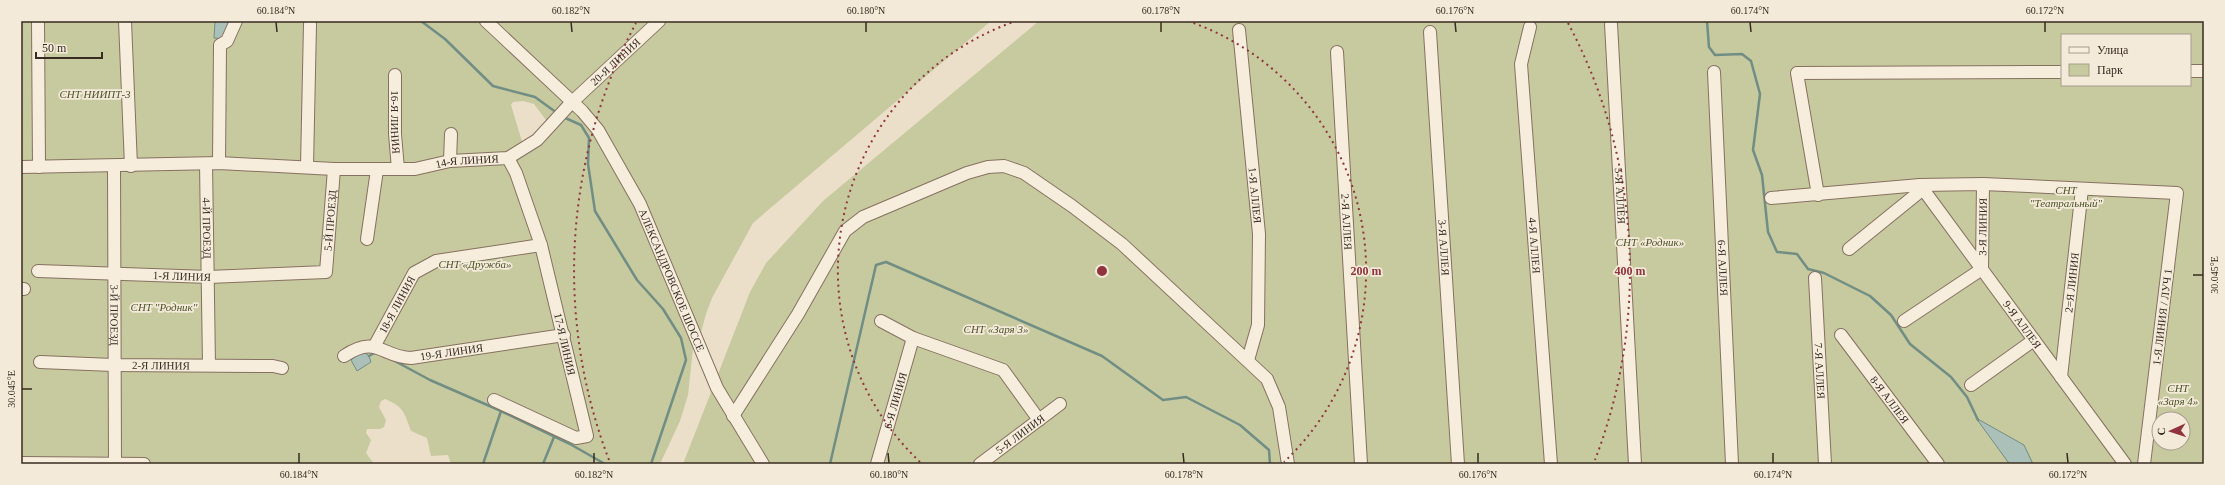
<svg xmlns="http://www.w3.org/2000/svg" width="2225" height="485" font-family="Georgia,serif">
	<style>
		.green { fill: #c7c99f; fill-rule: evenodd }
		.water { fill: #aac0b8; stroke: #718e85 }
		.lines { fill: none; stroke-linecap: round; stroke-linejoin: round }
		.stream { stroke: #718e85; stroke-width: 2.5 }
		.minor-casing { stroke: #867160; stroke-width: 14 }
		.minor { stroke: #f6eddd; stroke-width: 12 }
		.ticks { fill: none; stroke: #382b22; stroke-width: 1.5 }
		.ring { fill: none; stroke: #90353d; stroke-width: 2; stroke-dasharray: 2 4 }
		.labels { text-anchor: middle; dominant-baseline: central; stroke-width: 3.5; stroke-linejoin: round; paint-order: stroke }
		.street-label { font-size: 11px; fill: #382b22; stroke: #f3ead9 }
		.park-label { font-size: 11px; font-style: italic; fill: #4c532a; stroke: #f3ead9 }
		.centre { fill: #90353d; stroke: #f3ead9; stroke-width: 2 }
		.ring-label { font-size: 12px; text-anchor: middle; font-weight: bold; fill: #90353d; stroke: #f3ead9; stroke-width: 3.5; stroke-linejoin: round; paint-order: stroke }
		.neatline { fill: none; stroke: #382b22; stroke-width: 1.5 }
		.ticks-label { font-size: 10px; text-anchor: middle; fill: #382b22 }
	</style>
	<rect width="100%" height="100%" fill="#ebdfca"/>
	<!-- green -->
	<g class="green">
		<path d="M 21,21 L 991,21 L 753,223 L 712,298 L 706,314 L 700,336 L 695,340 L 693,348 L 688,395 L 680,421 L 660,464 L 451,464 L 448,455 L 431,456 L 427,438 L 411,431 C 404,412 404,407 385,399 L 381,401 L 379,407 L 386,420 L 384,427 L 380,429 L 367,429 L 366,433 L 371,440 L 366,453 L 374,464 L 21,464 ZM 523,101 L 534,104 L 546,120 L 551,119 L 524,148 L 511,105 L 513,102 Z"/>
		<path d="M 1039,21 L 2204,21 L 2204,464 L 683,464 L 750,292 L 766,263 L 823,201 ZM 2062,35 L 2190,35 L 2190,85 L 2062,85 ZM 2159,419 L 2183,419 L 2183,443 L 2159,443 Z"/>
	</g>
	<!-- water -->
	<g class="water">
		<path d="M 215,21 L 232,21 L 224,39 L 214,38 Z"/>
		<path d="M 362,351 L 369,356 L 371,362 L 357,371 L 351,360 Z"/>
		<path d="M 1976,418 L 2024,445 L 2033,464 L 2011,464 L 2008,462 Z"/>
	</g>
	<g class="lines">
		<!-- stream -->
		<g class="stream">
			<path d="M 421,21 L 445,39 L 493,86 L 535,97 L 557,113"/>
			<path d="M 1707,21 L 1709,47 L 1715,55 L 1742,54 L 1751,61 L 1760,94 L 1753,150 L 1762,175 L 1768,232 L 1777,252 L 1797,254 L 1808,269 L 1824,273 L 1870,296 L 1891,315 L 1910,344 L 1951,377 L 1967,397 L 1978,420"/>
			<path d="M 563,117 L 581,125 L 589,138 L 588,164 L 595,211 L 637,280 L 663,309 L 681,338 L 686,360 L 651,464"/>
			<path d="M 369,356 L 376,352"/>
			<path d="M 391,359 L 430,380 L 501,411 L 570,444 L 605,464"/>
			<path d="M 483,464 L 501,411"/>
			<path d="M 543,464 L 554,437"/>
			<path d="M 830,464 L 876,265 L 886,262 L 1102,356 L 1163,400 L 1186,397 L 1240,425 L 1269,450 L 1270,464"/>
		</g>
		<defs>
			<g id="minor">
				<path d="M 38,21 L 39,167"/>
				<path d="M 125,21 L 131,166"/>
				<path id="s1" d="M 486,21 L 582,111 L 598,130 L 640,204 L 717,388 L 763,464"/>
				<path id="s2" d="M 1611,24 L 1635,464"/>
				<path id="s3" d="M 1530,27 L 1521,64 L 1551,464"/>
				<path id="s4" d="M 1239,30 L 1259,234 L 1258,325 L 1248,360"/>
				<path id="s5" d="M 1430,32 L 1458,464"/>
				<path id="s6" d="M 1337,52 L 1361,464"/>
				<path d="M 2190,71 L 2204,71"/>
				<path id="s7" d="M 1714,72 L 1732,464"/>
				<path id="s8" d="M 395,75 L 395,134 L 398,169"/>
				<path d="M 450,161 L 451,134"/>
				<path d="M 219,163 L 220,45 L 227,41 L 236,21"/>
				<path id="s9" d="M 206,164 L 209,365"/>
				<path id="s10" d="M 114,166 L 115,464"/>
				<path d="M 307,166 L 310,24"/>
				<path id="s11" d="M 21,167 L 219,163 L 334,169 L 415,169 L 450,161 L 508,158 L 537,140 L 571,103 L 659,21"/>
				<path id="s12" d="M 1920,185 L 2125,464"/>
				<path d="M 1818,195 L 1797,73 L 2062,72"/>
				<path d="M 1771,198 L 1920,185 L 1983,184 L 2177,193 L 2144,464"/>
				<path d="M 367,239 L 377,170"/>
				<path d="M 1849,249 L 1923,189"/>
				<path id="s13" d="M 38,271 L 209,277 L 326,272 L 334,169"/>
				<path id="s14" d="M 1815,278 L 1825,464"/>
				<path d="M 21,289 L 24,289"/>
				<path d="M 881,321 L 913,338 L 1003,370 L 1039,420"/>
				<path id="s15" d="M 1904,321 L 1982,269 L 1983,184"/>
				<path id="s16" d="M 1841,335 L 1938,464"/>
				<path id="s17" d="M 375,345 L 414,273 L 436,261 L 541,245"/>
				<path id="s18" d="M 344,356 C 377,334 381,357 411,358 L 564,335"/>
				<path id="s19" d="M 40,362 L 113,365 L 273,366 L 282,368"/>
				<path id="s20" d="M 2061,377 L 2082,189"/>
				<path d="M 1971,385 L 2034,340"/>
				<path d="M 494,400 L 576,438 L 587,436 L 541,245 L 516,173 L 508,158"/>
				<path d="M 733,416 L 798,314 L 845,231 L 863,217 L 967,173 L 988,167 L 1004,166 L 1024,173 L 1072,206 L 1122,244 L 1267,379 L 1279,407 L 1288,464"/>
				<path d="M 21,463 L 144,464"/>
				<path id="s21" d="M 877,464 L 913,338"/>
				<path id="s22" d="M 980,464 L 1060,404"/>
			</g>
		</defs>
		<!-- minor casing -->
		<use href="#minor" class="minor-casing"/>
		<!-- minor -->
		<use href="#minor" class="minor"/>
	</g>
	<!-- ticks -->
	<path class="ticks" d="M 276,22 L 277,32M 571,22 L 572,32M 866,22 L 866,32M 1161,22 L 1161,32M 1455,22 L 1456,32M 1750,22 L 1751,32M 2045,22 L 2045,32M 2193,275 L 2203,275M 22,389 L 32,389M 299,453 L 299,463M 594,453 L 594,463M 888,453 L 889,463M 1183,453 L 1184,463M 1478,453 L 1478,463M 1773,453 L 1773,463M 2067,453 L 2068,463"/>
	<!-- distance rings -->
	<g class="ring">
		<path d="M920 462A264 264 0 0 1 1016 21M1188 21A264 264 0 0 1 1284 462"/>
		<path d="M609 460A528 528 0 0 1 636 23M1568 23A528 528 0 0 1 1595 460"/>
	</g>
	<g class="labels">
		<!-- street labels -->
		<g class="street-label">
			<text stroke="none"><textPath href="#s11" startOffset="633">20-Я ЛИНИЯ</textPath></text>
			<text stroke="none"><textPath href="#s8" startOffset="47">16-Я ЛИНИЯ</textPath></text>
			<text stroke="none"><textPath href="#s11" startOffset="447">14-Я ЛИНИЯ</textPath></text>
			<text stroke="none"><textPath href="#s4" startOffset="166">1-Я АЛЛЕЯ</textPath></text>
			<text stroke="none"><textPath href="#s2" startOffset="172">5-Я АЛЛЕЯ</textPath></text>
			<text stroke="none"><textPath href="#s13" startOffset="340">5-Й ПРОЕЗД</textPath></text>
			<text stroke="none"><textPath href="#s6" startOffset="170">2-Я АЛЛЕЯ</textPath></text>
			<text stroke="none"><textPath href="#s15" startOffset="136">3-Я ЛИНИЯ</textPath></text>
			<text stroke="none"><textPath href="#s9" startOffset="64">4-Й ПРОЕЗД</textPath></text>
			<text stroke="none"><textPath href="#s3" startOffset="220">4-Я АЛЛЕЯ</textPath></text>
			<text stroke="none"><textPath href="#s5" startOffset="216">3-Я АЛЛЕЯ</textPath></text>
			<text stroke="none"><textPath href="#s7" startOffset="196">6-Я АЛЛЕЯ</textPath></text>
			<text stroke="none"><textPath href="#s13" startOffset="144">1-Я ЛИНИЯ</textPath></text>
			<text stroke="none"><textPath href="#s1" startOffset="324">АЛЕКСАНДРОВСКОЕ ШОССЕ</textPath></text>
			<text stroke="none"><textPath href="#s20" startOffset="95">2=Я ЛИНИЯ</textPath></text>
			<text stroke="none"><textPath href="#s17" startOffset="46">18-Я ЛИНИЯ</textPath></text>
			<text stroke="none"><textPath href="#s10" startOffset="149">3-Й ПРОЕЗД</textPath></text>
			<text transform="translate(2162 317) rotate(-83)">1-Я ЛИНИЯ / ЛУЧ 1</text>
			<text stroke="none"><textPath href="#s12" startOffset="173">9-Я АЛЛЕЯ</textPath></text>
			<text transform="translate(565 344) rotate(77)">17-Я ЛИНИЯ</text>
			<text stroke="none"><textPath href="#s18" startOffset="112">19-Я ЛИНИЯ</textPath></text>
			<text stroke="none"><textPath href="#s19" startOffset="121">2-Я ЛИНИЯ</textPath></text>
			<text stroke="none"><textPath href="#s14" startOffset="93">7-Я АЛЛЕЯ</textPath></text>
			<text stroke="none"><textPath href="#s16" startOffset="81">8-Я АЛЛЕЯ</textPath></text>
			<text stroke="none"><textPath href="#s21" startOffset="66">6-Я ЛИНИЯ</textPath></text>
			<text stroke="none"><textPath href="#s22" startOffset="50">5-Я ЛИНИЯ</textPath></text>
		</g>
		<!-- park labels -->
		<g class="park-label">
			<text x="95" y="94">СНТ НИИПТ-3</text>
			<text x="2066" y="190">СНТ<tspan x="2066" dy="13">"Театральный"</tspan></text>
			<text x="1650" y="242">СНТ «Родник»</text>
			<text x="475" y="264">СНТ «Дружба»</text>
			<text x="164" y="307">СНТ ''Родник''</text>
			<text x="996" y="329">СНТ «Заря 3»</text>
			<text x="2178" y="388">СНТ<tspan x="2178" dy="13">«Заря 4»</tspan></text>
		</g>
	</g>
	<circle cx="1102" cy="271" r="6" class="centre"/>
	<g class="ring-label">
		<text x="1366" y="275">200 m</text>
		<text x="1630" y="275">400 m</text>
	</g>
	<!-- border -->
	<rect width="2225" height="485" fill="none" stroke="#f3ead9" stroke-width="44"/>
	<!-- legend -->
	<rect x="2061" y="34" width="130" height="52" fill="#f3ead9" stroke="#a89e90"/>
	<rect x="2069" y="47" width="20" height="6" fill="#f6eddd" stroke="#a89e90"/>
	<text x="2097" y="54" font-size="12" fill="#382b22">Улица</text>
	<rect x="2069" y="64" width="20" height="12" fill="#c7c99f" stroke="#a89e90"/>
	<text x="2097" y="74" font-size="12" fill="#382b22">Парк</text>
	<!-- north arrow -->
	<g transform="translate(2171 431) rotate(267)"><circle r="19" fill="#f3ead9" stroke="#a89e90"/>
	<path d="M0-3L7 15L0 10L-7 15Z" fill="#90353d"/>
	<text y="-6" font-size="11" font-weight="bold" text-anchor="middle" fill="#382b22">С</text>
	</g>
	<!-- scale -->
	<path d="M36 52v6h66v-6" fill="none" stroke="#382b22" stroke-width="2"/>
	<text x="42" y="52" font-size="12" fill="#382b22" stroke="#f3ead9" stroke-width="3" paint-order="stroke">50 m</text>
	<rect x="22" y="22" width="2181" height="441" class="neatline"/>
	<g class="ticks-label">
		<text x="276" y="14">60.184°N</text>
		<text x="571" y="14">60.182°N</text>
		<text x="866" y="14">60.180°N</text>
		<text x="1161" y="14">60.178°N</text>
		<text x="1455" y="14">60.176°N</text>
		<text x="1750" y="14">60.174°N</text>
		<text x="2045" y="14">60.172°N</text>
		<text transform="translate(2214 275) rotate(-90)" y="4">30.045°E</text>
		<text transform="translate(11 389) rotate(-90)" y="4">30.045°E</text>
		<text x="299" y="478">60.184°N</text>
		<text x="594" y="478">60.182°N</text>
		<text x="889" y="478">60.180°N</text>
		<text x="1184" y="478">60.178°N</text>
		<text x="1478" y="478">60.176°N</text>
		<text x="1773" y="478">60.174°N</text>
		<text x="2068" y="478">60.172°N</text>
	</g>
</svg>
